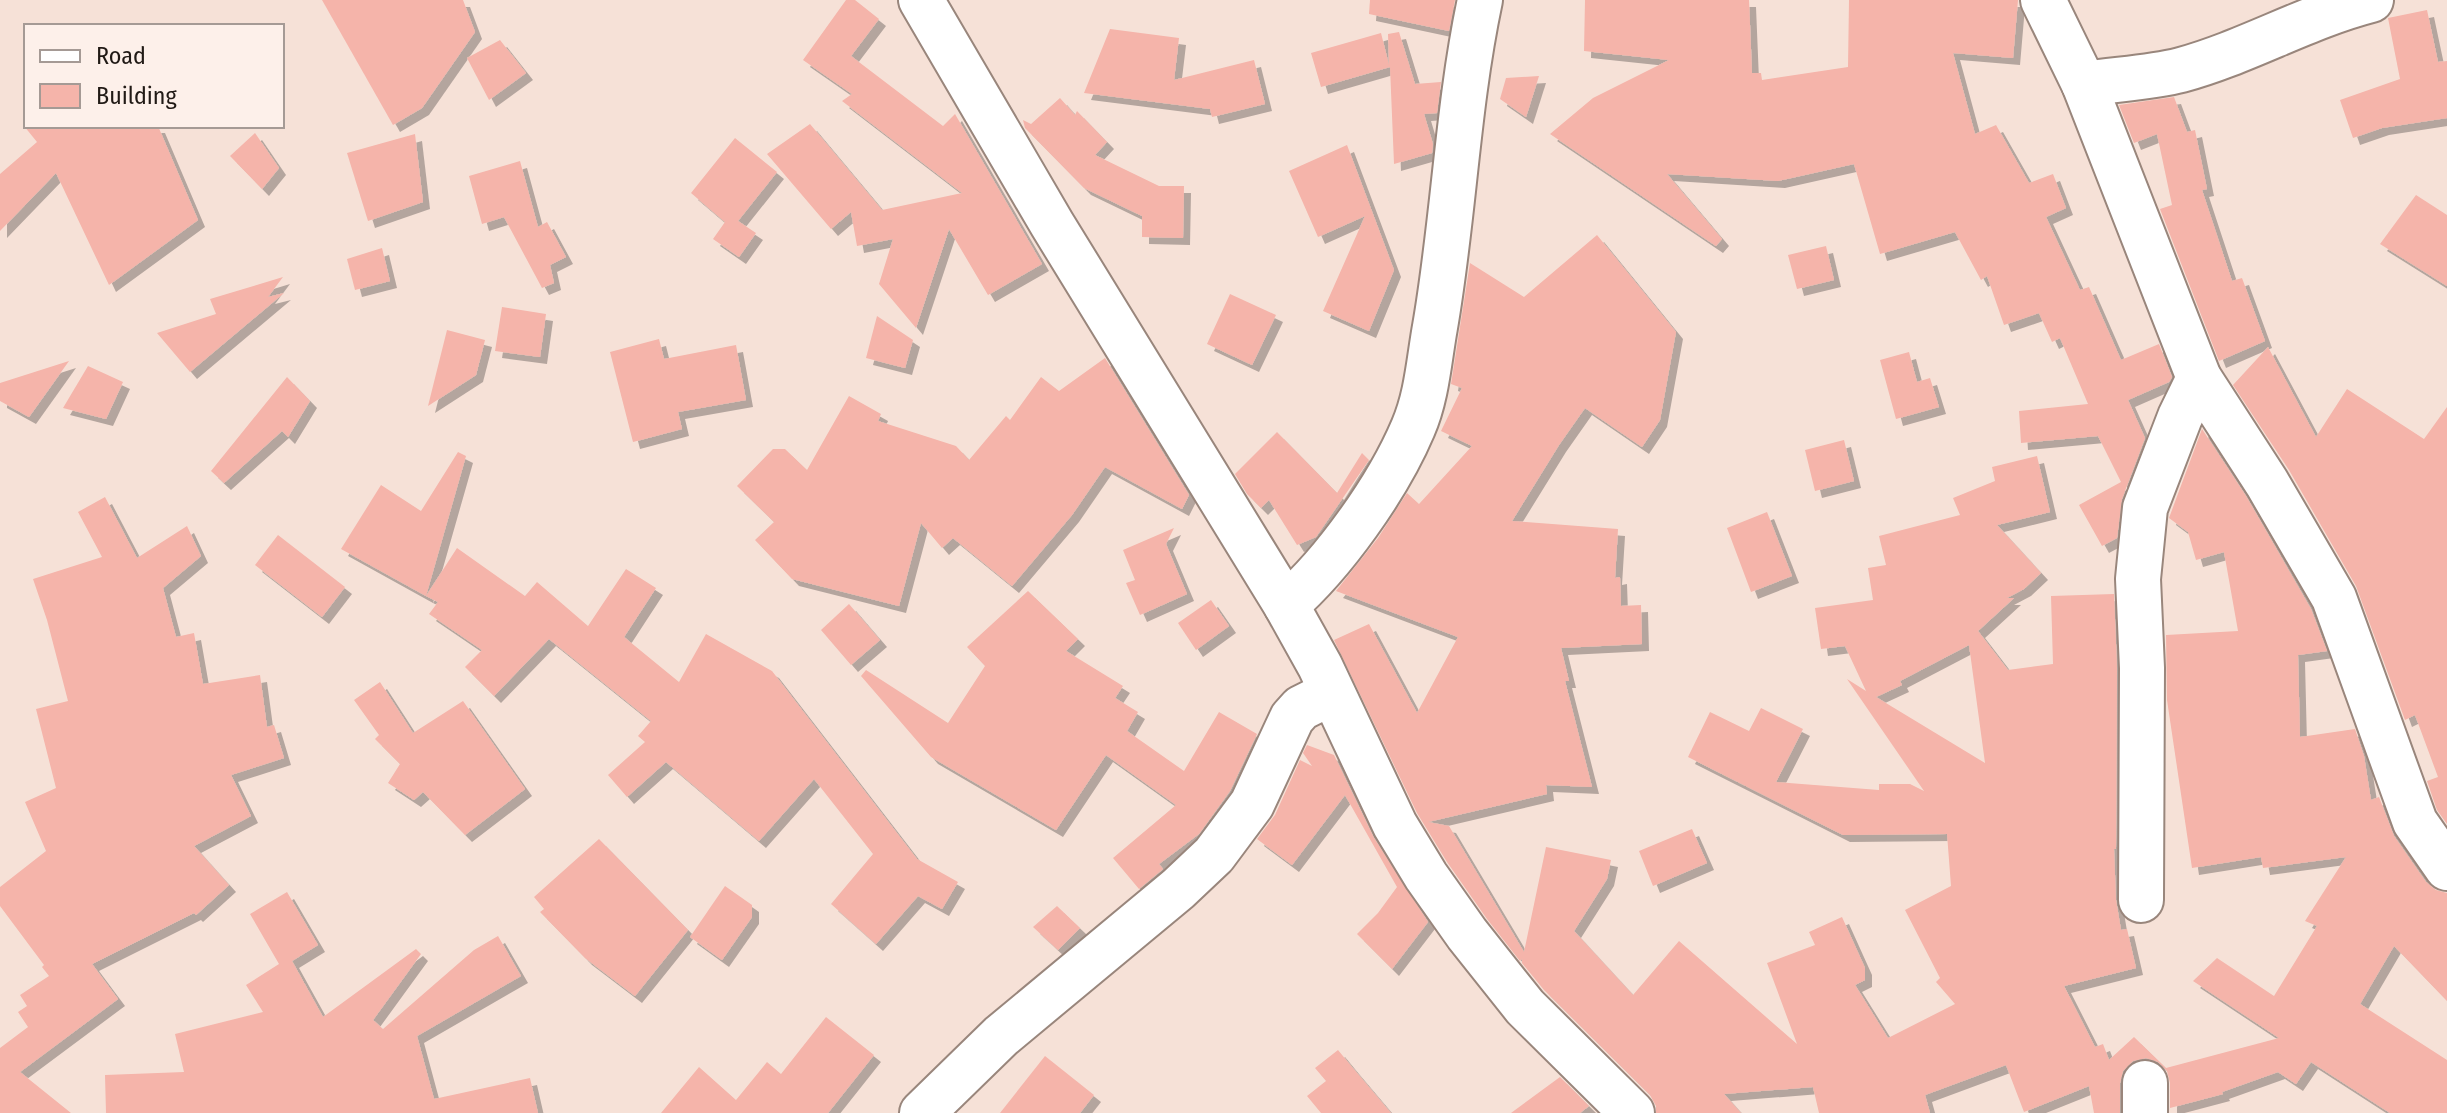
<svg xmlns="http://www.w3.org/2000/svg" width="2447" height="1113" font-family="'Fira Sans Condensed',sans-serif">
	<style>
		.building { fill: #f5b4aa; fill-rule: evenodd; filter: url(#shadow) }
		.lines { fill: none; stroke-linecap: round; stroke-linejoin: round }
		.minor-casing { stroke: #99867c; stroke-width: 48 }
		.minor { stroke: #fff; stroke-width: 44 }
	</style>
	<defs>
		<filter id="shadow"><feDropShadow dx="7" dy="7" stdDeviation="0" flood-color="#0004"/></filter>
	</defs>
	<rect width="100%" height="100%" fill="#f6e1d7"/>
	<!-- building -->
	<g class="building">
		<path d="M 322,0 L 463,0 L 475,32 L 422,108 L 393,125 Z"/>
		<path d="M 846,0 L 855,0 L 879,19 L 851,56 L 943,126 L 955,114 L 1042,264 L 988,295 L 949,229 L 916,328 L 879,284 L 893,239 L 857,246 L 851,212 L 831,229 L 767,154 L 810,124 L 882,210 L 962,193 L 842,101 L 852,94 L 803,60 Z"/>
		<path d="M 1370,0 L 1455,0 L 1449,31 L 1369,14 Z"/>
		<path d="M 1585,0 L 1749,0 L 1752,73 L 1761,73 L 1762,80 L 1848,67 L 1849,0 L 2018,0 L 2013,58 L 1953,53 L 1975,134 L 1996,125 L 2029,183 L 2053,174 L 2066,208 L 2046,217 L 2080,290 L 2089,287 L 2121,360 L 2159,344 L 2172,377 L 2169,382 L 2128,400 L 2145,438 L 2122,499 L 2117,538 L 2102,546 L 2079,505 L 2121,482 L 2098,436 L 2021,443 L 2019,411 L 2088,404 L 2060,338 L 2052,342 L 2039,313 L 2004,325 L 1987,276 L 1981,280 L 1955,232 L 1880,254 L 1854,164 L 1778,181 L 1667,174 L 1722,239 L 1716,246 L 1550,134 L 1593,98 L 1669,60 L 1584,51 Z"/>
		<path d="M 2427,10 L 2438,62 L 2447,61 L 2447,118 L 2382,128 L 2353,138 L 2340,100 L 2400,79 L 2388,18 Z"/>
		<path d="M 1110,29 L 1179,38 L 1174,80 L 1254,60 L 1265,104 L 1212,117 L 1210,109 L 1084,93 Z"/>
		<path d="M 1399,32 L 1415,84 L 1441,82 L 1437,113 L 1424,114 L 1433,144 L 1432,153 L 1394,164 L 1390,67 L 1321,87 L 1311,53 L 1381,33 L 1389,65 L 1388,34 Z"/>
		<path d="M 500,40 L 526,73 L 489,100 L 467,58 Z"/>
		<path d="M 1539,76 L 1526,117 L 1500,99 L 1506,78 Z"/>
		<path d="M 2174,97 L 2187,132 L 2195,130 L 2207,189 L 2202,190 L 2232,281 L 2242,278 L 2265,341 L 2219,361 L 2160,209 L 2172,205 L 2157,134 L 2134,143 L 2119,105 Z"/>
		<path d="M 1060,98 L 1075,115 L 1077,111 L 1107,142 L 1095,155 L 1159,186 L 1184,186 L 1183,238 L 1142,237 L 1142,216 L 1084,188 L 1025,128 L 1023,120 L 1031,124 Z"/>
		<path d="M 24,126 L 158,126 L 198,220 L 109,285 L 56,173 L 0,231 L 0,174 L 37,142 Z"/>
		<path d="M 255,133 L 279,168 L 262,189 L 230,156 Z"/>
		<path d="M 415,134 L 423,202 L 368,221 L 347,153 Z"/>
		<path d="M 735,138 L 777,172 L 738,221 L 756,233 L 739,257 L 713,239 L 725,222 L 691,193 Z"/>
		<path d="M 1347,145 L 1394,270 L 1369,331 L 1323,311 L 1365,216 L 1318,237 L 1289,171 Z"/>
		<path d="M 520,161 L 538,227 L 547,222 L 566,257 L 550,265 L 554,283 L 542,288 L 504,217 L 482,224 L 469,176 Z"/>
		<path d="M 2416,195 L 2447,215 L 2447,286 L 2380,244 Z"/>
		<path d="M 1597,235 L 1676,332 L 1660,420 L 1642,447 L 1585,408 L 1559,445 L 1512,521 L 1618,529 L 1615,578 L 1620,577 L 1621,606 L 1641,605 L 1642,644 L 1561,648 L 1569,681 L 1565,681 L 1592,787 L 1546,785 L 1547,794 L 1428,822 L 1449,826 L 1524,952 L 1546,847 L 1611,860 L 1607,879 L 1574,931 L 1633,995 L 1679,941 L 1797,1044 L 1767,963 L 1815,945 L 1809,932 L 1842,917 L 1865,968 L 1865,980 L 1855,985 L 1888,1038 L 1955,1004 L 1936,982 L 1940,978 L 1905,910 L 1951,886 L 1947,834 L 1843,835 L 1688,757 L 1710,712 L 1749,731 L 1761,708 L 1803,729 L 1776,782 L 1879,790 L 1879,784 L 1910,784 L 1924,791 L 1847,679 L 1866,691 L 1845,646 L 1821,649 L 1815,608 L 1873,600 L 1868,568 L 1886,565 L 1879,536 L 1960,515 L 1953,498 L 1995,481 L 1992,467 L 2037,456 L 2050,512 L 1997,525 L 2041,573 L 2024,589 L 2007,598 L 2014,598 L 1978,631 L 2008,670 L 2053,664 L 2051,596 L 2114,594 L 2117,668 L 2116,849 L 2114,849 L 2116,900 L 2121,930 L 2127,929 L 2136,968 L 2064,986 L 2095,1047 L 2103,1044 L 2109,1060 L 2134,1037 L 2166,1068 L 2279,1038 L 2193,981 L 2217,958 L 2274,996 L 2317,926 L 2305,921 L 2346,857 L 2263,868 L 2261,857 L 2192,868 L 2167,700 L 2166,635 L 2238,631 L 2224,552 L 2196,560 L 2188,532 L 2169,518 L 2202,429 L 2246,496 L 2311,609 L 2327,651 L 2298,655 L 2300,737 L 2355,729 L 2364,756 L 2371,800 L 2379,797 L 2394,836 L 2426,882 L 2436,890 L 2447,893 L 2447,1001 L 2394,946 L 2360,1004 L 2447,1060 L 2447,1113 L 2390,1113 L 2311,1062 L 2296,1084 L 2278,1072 L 2222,1092 L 2223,1094 L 2170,1108 L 2170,1083 L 2167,1071 L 2158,1062 L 2146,1058 L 2133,1061 L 2123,1071 L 2120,1083 L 2120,1113 L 2094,1113 L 2089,1086 L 2024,1112 L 2006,1065 L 1925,1095 L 1930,1113 L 1819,1113 L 1813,1087 L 1724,1094 L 1741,1113 L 1656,1113 L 1656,1106 L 1650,1095 L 1544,990 L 1522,963 L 1522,959 L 1520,961 L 1487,919 L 1447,862 L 1417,813 L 1334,640 L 1369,624 L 1417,713 L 1458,637 L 1336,591 L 1378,538 L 1407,493 L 1419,504 L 1472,446 L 1441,431 L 1462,388 L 1451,384 L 1470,263 L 1524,297 ZM 1969,645 L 1985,763 L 1876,697 L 1902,685 L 1900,681 Z"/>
		<path d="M 1826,246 L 1834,280 L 1797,289 L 1788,255 Z"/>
		<path d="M 382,248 L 390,281 L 355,290 L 347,259 Z"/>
		<path d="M 283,277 L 268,297 L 284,293 L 190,372 L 157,333 L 216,314 L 210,299 Z"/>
		<path d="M 1230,294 L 1276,315 L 1252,365 L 1207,344 Z"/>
		<path d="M 502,307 L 546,314 L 540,357 L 495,351 Z"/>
		<path d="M 877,316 L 913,340 L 905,368 L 866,358 Z"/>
		<path d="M 447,330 L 485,340 L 476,375 L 428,406 Z"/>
		<path d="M 659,339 L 664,359 L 736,345 L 746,400 L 678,412 L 682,429 L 633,442 L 610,352 Z"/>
		<path d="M 2268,347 L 2316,437 L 2347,389 L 2424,439 L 2447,407 L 2447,824 L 2437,810 L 2427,781 L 2438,777 L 2415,715 L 2405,720 L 2356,586 L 2289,470 L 2233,385 Z"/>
		<path d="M 1909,352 L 1917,382 L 1930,378 L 1939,407 L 1896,419 L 1880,360 Z"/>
		<path d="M 1105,358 L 1189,495 L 1182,509 L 1105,467 L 1072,515 L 1012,586 L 953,538 L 942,548 L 921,523 L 899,606 L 792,579 L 755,540 L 774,522 L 737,486 L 773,449 L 785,449 L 807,470 L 849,396 L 881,414 L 878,421 L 956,446 L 969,460 L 1006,416 L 1010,420 L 1041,377 L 1059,391 Z"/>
		<path d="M 69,361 L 29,417 L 0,401 L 0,383 Z"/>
		<path d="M 88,366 L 123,382 L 106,419 L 63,408 Z"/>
		<path d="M 287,377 L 310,401 L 288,437 L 282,431 L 224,483 L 211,471 Z"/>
		<path d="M 1277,432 L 1337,493 L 1362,453 L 1369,460 L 1316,537 L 1297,545 L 1269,500 L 1261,508 L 1247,494 L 1235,474 Z"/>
		<path d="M 1844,440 L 1854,481 L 1815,491 L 1805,450 Z"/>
		<path d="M 458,452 L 466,456 L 426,596 L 341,549 L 381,485 L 421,511 Z"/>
		<path d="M 105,497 L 137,558 L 187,526 L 201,556 L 163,588 L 176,637 L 194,633 L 203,684 L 260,675 L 267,727 L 274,725 L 284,758 L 231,775 L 251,816 L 194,846 L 229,885 L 196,915 L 194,913 L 92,964 L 118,999 L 20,1072 L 71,1113 L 0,1113 L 0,1048 L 28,1027 L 18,1012 L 27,1006 L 20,995 L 49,976 L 42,967 L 44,965 L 0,906 L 0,887 L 46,851 L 25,802 L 56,788 L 36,709 L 68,701 L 47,620 L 33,579 L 102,557 L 78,512 Z"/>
		<path d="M 1767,512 L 1792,576 L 1751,592 L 1727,528 Z"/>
		<path d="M 1174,528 L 1166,544 L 1187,594 L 1140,615 L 1126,583 L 1135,580 L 1123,550 Z"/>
		<path d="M 278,535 L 345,587 L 322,617 L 255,565 Z"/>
		<path d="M 457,548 L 525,596 L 537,582 L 588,626 L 626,569 L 656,588 L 624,637 L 679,682 L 706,634 L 772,671 L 917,859 L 958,882 L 942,909 L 918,896 L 876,944 L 831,904 L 873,854 L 814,779 L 759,841 L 666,762 L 627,797 L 608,775 L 645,742 L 638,736 L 651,721 L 549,639 L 494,696 L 465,667 L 482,650 L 429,614 L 438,602 L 426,596 Z"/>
		<path d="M 1028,591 L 1078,639 L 1066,651 L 1123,686 L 1115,698 L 1138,712 L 1127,731 L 1184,771 L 1219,712 L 1257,734 L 1230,791 L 1199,834 L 1159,864 L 1163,869 L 1139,889 L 1113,858 L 1176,805 L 1106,755 L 1056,830 L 931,757 L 861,676 L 866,670 L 948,723 L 985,666 L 967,647 Z"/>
		<path d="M 1211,600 L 1229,626 L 1196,650 L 1178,623 Z"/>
		<path d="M 849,604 L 880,640 L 851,665 L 821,630 Z"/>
		<path d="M 380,682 L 413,733 L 463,701 L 525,789 L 465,835 L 423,792 L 414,800 L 388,783 L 400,764 L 375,739 L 379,735 L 354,700 Z"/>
		<path d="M 1307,745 L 1334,755 L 1374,838 L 1428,922 L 1392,969 L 1357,934 L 1378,913 L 1397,887 L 1345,795 L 1292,865 L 1257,839 L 1275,815 L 1300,760 L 1312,766 L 1303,753 Z"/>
		<path d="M 1692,829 L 1707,863 L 1653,886 L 1639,851 Z"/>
		<path d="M 599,839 L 688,930 L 635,996 L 585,958 L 540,912 L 544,909 L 534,897 Z"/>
		<path d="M 725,886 L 752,905 L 752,917 L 722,960 L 690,937 Z"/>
		<path d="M 287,892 L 318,945 L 292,961 L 323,1017 L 416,949 L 421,954 L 373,1020 L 383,1029 L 474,950 L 498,936 L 521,976 L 417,1036 L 434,1099 L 530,1078 L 538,1113 L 106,1113 L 105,1075 L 184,1072 L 175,1034 L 263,1012 L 246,985 L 279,964 L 250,914 Z"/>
		<path d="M 1057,906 L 1080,928 L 1058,950 L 1033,927 Z"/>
		<path d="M 826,1017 L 874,1055 L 828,1113 L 661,1113 L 699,1067 L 736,1100 L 767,1062 L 781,1074 Z"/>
		<path d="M 1338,1050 L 1352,1067 L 1391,1113 L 1321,1113 L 1307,1096 L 1326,1081 L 1315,1068 Z"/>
		<path d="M 1045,1056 L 1094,1095 L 1080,1113 L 1000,1113 Z"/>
		<path d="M 1560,1077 L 1589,1106 L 1580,1113 L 1511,1113 Z"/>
	</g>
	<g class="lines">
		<defs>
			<g id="minor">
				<path d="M 921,0 L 1052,224 L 1286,605 L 1320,666 L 1395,825 L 1426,876 L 1467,934 L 1525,1007 L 1632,1113"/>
				<path d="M 2043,0 L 2084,84 L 2199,378 L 2267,483 L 2334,598 L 2415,822 L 2447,868"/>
				<path d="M 2084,84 C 2116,79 2150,78 2181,70 C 2247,52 2305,17 2371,0"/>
				<path d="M 1286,605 C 1334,563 1388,487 1413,428 C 1427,396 1429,360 1435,327 C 1454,218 1457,108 1480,0"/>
				<path d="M 2141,900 L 2142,668 L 2138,579 L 2145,508 L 2180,417 L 2199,378"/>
				<path d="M 2145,1083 L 2145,1113"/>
				<path d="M 922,1113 L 1001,1036 L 1178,889 L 1214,855 L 1252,804 L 1292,718 L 1301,708 L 1331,693"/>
			</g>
		</defs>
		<!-- minor casing -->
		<use href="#minor" class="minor-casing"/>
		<!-- minor -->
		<use href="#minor" class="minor"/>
	</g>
	<!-- legend -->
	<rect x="24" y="24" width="260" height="104" fill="#fdf0ea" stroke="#a59a95" stroke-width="2"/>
	<rect x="40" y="50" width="40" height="12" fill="#ffffff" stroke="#a59a95" stroke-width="2"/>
	<text x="96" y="64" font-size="24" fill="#211a16">Road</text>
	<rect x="40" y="84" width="40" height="24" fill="#f5b4aa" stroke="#a59a95" stroke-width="2"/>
	<text x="96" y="104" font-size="24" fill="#211a16">Building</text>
</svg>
